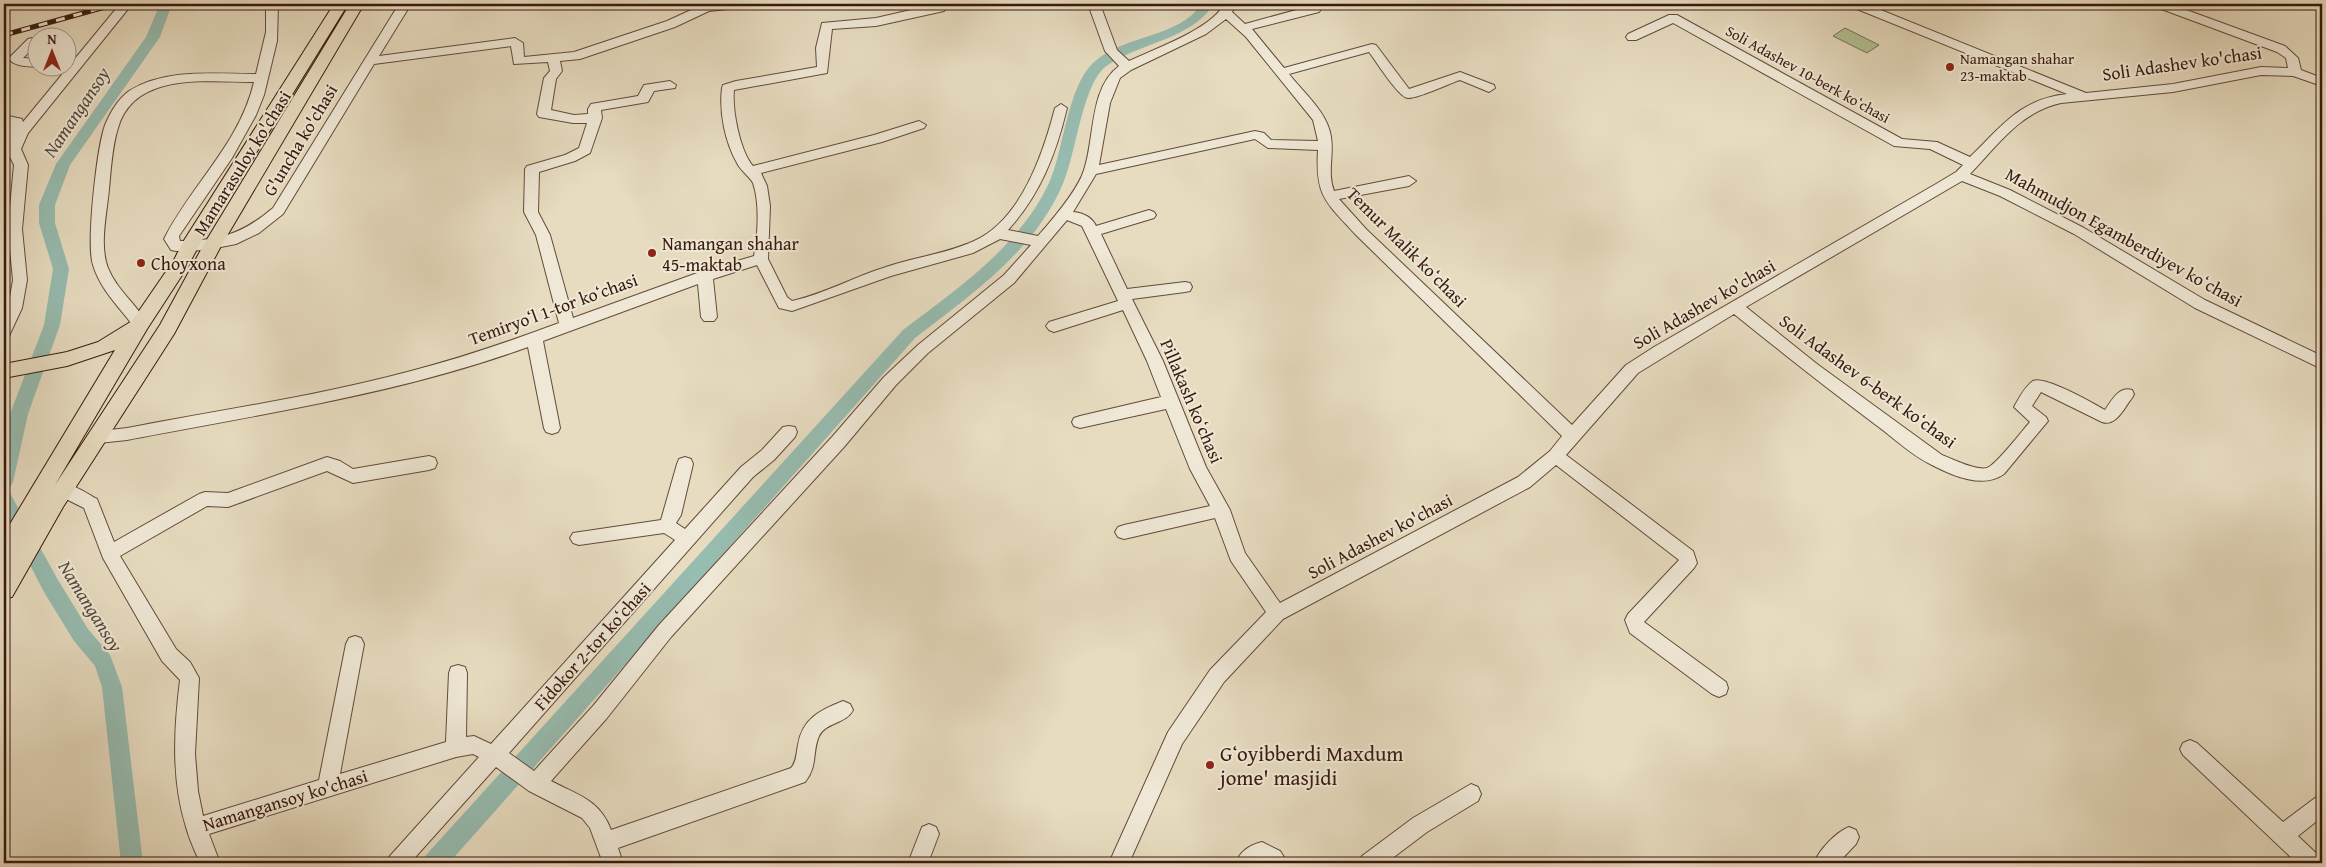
<svg xmlns="http://www.w3.org/2000/svg" width="2326" height="867" font-family="'Gentium Book Plus',serif">
	<style>
		.green { fill: #b3c195; stroke: #766d51 }
		.lines { fill: none; stroke-linecap: round; stroke-linejoin: round }
		.canal { fill: #97bcb0; fill-rule: evenodd }
		.minor-casing { stroke: #644a3a; stroke-width: 2 }
		.major-casing { stroke: #39190d; stroke-width: 2 }
		.minor { fill: #efe8d6; fill-rule: evenodd }
		.major { fill: #e7dcc0; fill-rule: evenodd }
		.rail-casing { stroke: #39190d; stroke-width: 5 }
		.rail { stroke: #efe8d6; stroke-width: 3; stroke-dasharray: 9; stroke-linecap: butt }
		.poi-dot { fill: #8f2418; stroke: #efe8d6; stroke-width: 2 }
		.labels { text-anchor: middle; dominant-baseline: central; stroke-width: 4; stroke-linejoin: round; paint-order: stroke }
		.far-poi-label { font-size: 15px; fill: #39190d; stroke: #efe8d6; text-anchor: start }
		.far-street-label { font-size: 15px; fill: #39190d; stroke: #efe8d6 }
		.street-label { font-size: 18px; fill: #39190d; stroke: #efe8d6 }
		.poi-label { font-size: 18px; fill: #39190d; stroke: #efe8d6; text-anchor: start }
		.water-label { font-size: 19px; font-style: italic; fill: #554a3e; stroke: #efe8d6 }
		.near-poi-label { font-size: 21px; fill: #39190d; stroke: #efe8d6; text-anchor: start }
	</style>
	<rect width="100%" height="100%" fill="#e7dcc0"/>
	<filter id="stains"><feTurbulence type="fractalNoise" baseFrequency=".004" numOctaves="4"/><feColorMatrix values="0 0 0 0 .2 0 0 0 0 .09 0 0 0 0 .02 0 0 0 .5 -.17"/></filter>
	<radialGradient id="worn" r=".72"><stop offset=".6" stop-color="#630" stop-opacity="0"/><stop offset="1" stop-color="#630" stop-opacity=".3"/></radialGradient>
	<!-- green -->
	<path class="green" d="M 1845,28 L 1879,45 L 1867,53 L 1833,36 Z"/>
	<g class="lines">
		<!-- canal -->
		<g class="canal">
			<path d="M 160,4 L 172,4 L 160,37 L 70,165 L 55,205 L 55,223 L 69,269 L 60,325 L 28,414 L 13,482 L 10,487 L 4,489 L 4,443 L 10,414 L 44,325 L 53,269 L 39,223 L 39,205 L 56,164 L 146,37 Z"/>
			<path d="M 1202,4 L 1214,4 C 1193,35 1157,40 1124,56 C 1117,59 1108,64 1102,70 C 1082,92 1076,151 1064,181 C 1037,249 971,295 915,338 L 449,863 L 423,863 L 426,855 L 903,330 C 957,289 1019,247 1049,183 C 1064,150 1067,88 1093,63 C 1124,34 1177,39 1202,4 Z"/>
			<path d="M 4,491 L 10,493 L 58,580 L 88,629 L 110,655 L 122,687 L 143,863 L 121,863 L 102,687 L 95,666 L 74,641 L 44,592 L 4,515 Z"/>
		</g>
		<defs>
			<g id="minor">
				<path d="M 120,4 L 132,4 L 28,133 L 21,149 L 28,165 L 22,229 L 27,280 L 22,308 L 9,336 L 4,338 L 4,316 L 8,308 L 13,280 L 8,229 L 14,165 L 4,145 L 4,132 L 9,124 L 4,123 L 4,115 L 22,119 L 23,122 Z"/>
				<path d="M 266,4 L 278,4 L 277,41 L 264,95 L 256,115 L 232,158 L 179,236 L 180,241 C 221,240 242,234 273,208 L 399,4 L 411,4 L 379,56 L 515,38 L 523,43 L 524,57 L 574,52 L 667,21 L 702,5 L 728,4 L 730,6 L 728,9 L 709,11 L 675,27 L 580,59 L 560,61 L 562,71 L 556,79 L 551,110 L 574,115 L 588,114 L 588,109 L 591,104 L 638,96 L 644,85 L 670,81 L 676,85 L 675,88 L 654,91 L 648,102 L 601,110 L 602,118 L 590,153 L 575,161 L 539,172 L 538,212 L 550,235 L 573,318 L 700,272 L 754,256 C 758,234 760,204 753,183 C 750,177 741,171 737,163 C 725,142 719,112 722,88 L 723,85 L 736,81 L 817,67 L 816,48 L 822,23 L 876,18 L 937,4 L 949,4 L 944,11 L 876,26 L 832,29 L 827,73 L 734,90 C 732,110 740,151 753,166 L 874,135 L 919,121 L 926,125 L 924,128 L 882,142 L 761,173 L 767,186 L 770,206 L 768,259 L 787,297 L 792,301 C 824,294 854,277 886,267 C 915,257 946,254 974,241 C 1021,220 1043,154 1055,108 L 1061,104 L 1067,108 C 1056,154 1040,195 1008,230 L 1038,236 C 1052,220 1078,190 1084,170 C 1095,138 1089,88 1119,66 L 1105,51 L 1088,4 L 1100,4 L 1117,50 L 1129,61 C 1154,49 1212,29 1224,4 L 1236,4 L 1232,12 L 1245,24 L 1307,7 L 1305,4 L 1317,4 L 1321,9 L 1319,12 L 1252,29 L 1284,68 L 1372,44 L 1376,45 L 1409,89 L 1460,72 L 1494,85 L 1495,88 L 1489,92 L 1460,80 C 1448,84 1419,98 1408,98 C 1399,98 1376,61 1369,52 L 1289,74 C 1304,93 1328,113 1331,137 C 1334,155 1327,173 1334,191 L 1409,176 L 1416,181 L 1409,186 L 1339,199 L 1366,229 L 1572,425 L 1626,365 L 1654,347 L 1936,184 L 1956,172 L 1963,165 L 1930,149 L 1894,146 L 1673,23 L 1636,40 L 1628,40 L 1626,37 L 1628,34 L 1669,15 L 1677,15 L 1902,139 L 1937,142 L 1970,157 C 2002,126 2020,99 2067,94 L 1852,7 L 1850,4 L 1866,4 L 2086,93 L 2173,84 L 2261,67 L 2288,68 L 2286,58 L 2277,52 L 2156,7 L 2154,4 L 2170,4 L 2285,46 L 2298,58 L 2301,70 L 2322,78 L 2322,86 L 2293,76 L 2261,75 L 2173,92 L 2061,103 C 2020,112 1998,145 1970,174 L 2010,190 L 2084,228 L 2205,300 L 2322,356 L 2322,369 L 2195,308 L 2074,234 L 2000,196 L 1962,181 L 1746,307 L 1817,364 L 1942,455 C 1952,459 1977,471 1987,468 C 1996,465 2022,431 2030,422 L 2014,407 C 2018,400 2025,386 2033,381 C 2044,375 2093,403 2105,410 C 2112,400 2119,386 2132,390 L 2134,394 L 2132,398 C 2124,408 2116,427 2102,422 L 2041,392 L 2032,406 L 2046,417 L 2048,421 L 2004,474 C 1983,489 1953,476 1932,465 C 1912,456 1894,438 1876,425 C 1828,389 1781,352 1734,314 L 1638,373 L 1566,455 L 1693,551 L 1697,563 L 1694,568 L 1644,622 L 1726,682 L 1728,688 L 1726,694 L 1719,697 L 1712,694 L 1630,633 L 1625,620 L 1628,614 L 1679,560 L 1556,465 L 1530,487 L 1283,619 L 1224,682 L 1182,744 L 1129,863 L 1109,863 L 1168,732 L 1210,670 L 1266,612 L 1231,561 L 1215,518 L 1124,539 L 1118,537 L 1115,532 L 1118,527 L 1124,525 L 1210,506 L 1190,469 L 1166,409 L 1080,428 L 1074,426 L 1072,422 L 1074,418 L 1080,416 L 1161,397 L 1147,361 L 1123,310 L 1054,332 L 1049,330 L 1046,326 L 1049,322 L 1118,301 L 1082,226 L 1067,220 L 1014,283 L 928,353 L 896,385 L 844,447 L 671,637 L 607,718 L 551,781 C 578,795 600,800 611,830 L 791,768 C 797,761 796,754 798,745 C 802,719 820,710 843,701 L 850,704 L 853,710 C 846,724 826,722 819,736 C 812,752 818,766 805,782 L 618,848 L 623,863 L 603,863 L 590,828 L 582,818 L 529,791 L 496,767 L 410,863 L 387,863 L 390,856 L 479,757 L 473,754 L 456,757 L 209,834 L 220,863 L 200,863 C 195,851 189,839 186,827 C 171,779 174,728 180,680 L 162,661 L 103,558 L 84,508 L 58,495 L 56,490 L 58,485 C 70,481 86,493 97,499 L 114,542 L 199,494 L 205,492 L 228,493 L 327,457 L 340,461 L 353,469 L 429,456 L 435,458 L 437,463 L 435,468 L 429,470 L 353,483 L 327,471 L 228,507 L 207,506 L 120,556 L 176,649 L 190,662 L 199,678 L 195,754 L 198,791 L 203,816 L 319,780 L 346,644 L 349,638 L 355,636 L 361,638 L 364,644 L 340,774 L 446,742 L 449,673 L 451,667 L 458,665 L 465,667 L 467,673 L 466,737 L 474,736 L 491,744 L 675,540 L 664,533 L 579,545 L 573,543 L 570,538 L 573,533 L 661,520 L 677,464 L 679,459 L 685,457 L 691,459 L 693,464 L 681,515 L 676,523 L 685,529 L 741,467 L 762,450 L 783,427 L 789,426 L 795,427 L 797,432 L 795,437 L 774,460 L 753,477 L 509,753 L 534,771 L 593,706 L 659,625 L 832,437 L 884,377 L 918,345 L 1004,275 L 1031,245 L 1000,239 L 973,253 L 891,276 L 792,311 L 779,308 L 757,265 L 713,279 L 717,317 L 714,321 L 704,321 L 701,317 L 698,284 L 543,341 L 560,428 L 558,432 L 552,434 L 546,432 L 544,428 L 528,347 C 399,394 261,414 127,440 L 99,443 L 93,442 L 91,437 L 93,432 L 127,428 C 221,410 318,396 411,371 C 461,358 511,341 559,323 L 536,235 L 524,212 L 525,169 L 527,166 L 565,155 L 579,148 L 587,123 L 573,123 L 539,117 L 537,114 L 544,78 L 550,71 L 548,62 L 514,64 L 511,46 L 374,64 L 283,214 L 259,233 L 236,244 L 206,250 L 176,251 L 171,250 L 164,239 C 191,185 240,143 254,82 C 208,82 134,71 118,128 C 112,147 111,169 109,189 C 107,213 99,245 108,268 C 117,290 136,304 148,324 L 145,328 L 140,330 L 135,328 C 120,308 100,289 93,265 C 86,244 97,147 105,125 C 110,113 118,99 129,91 C 166,68 215,74 256,74 L 266,32 ZM 1226,19 L 1246,37 L 1313,120 L 1318,141 L 1271,140 L 1264,133 L 1255,131 L 1099,165 L 1110,103 L 1120,78 L 1131,70 L 1206,34 ZM 1255,139 L 1268,148 L 1318,150 C 1315,197 1326,202 1356,235 L 1562,436 L 1550,451 L 1518,477 L 1280,603 L 1245,553 L 1230,510 L 1206,467 L 1163,361 L 1132,299 L 1185,292 L 1190,291 L 1192,287 L 1190,283 L 1185,282 L 1127,289 L 1101,234 L 1154,218 L 1156,215 L 1154,212 L 1149,210 L 1096,226 C 1092,217 1083,213 1073,212 L 1096,174 Z"/>
				<path d="M 32,38 L 36,39 L 38,43 L 23,58 L 38,59 L 38,67 C 28,66 15,67 9,59 L 11,56 L 28,39 Z"/>
				<path d="M 2190,740 L 2197,743 L 2283,822 L 2315,798 L 2322,795 L 2322,817 L 2298,836 L 2319,856 L 2322,863 L 2297,863 L 2183,755 L 2180,749 L 2183,743 Z"/>
				<path d="M 1471,784 L 1478,787 L 1481,794 L 1478,801 L 1427,832 L 1386,863 L 1359,863 L 1362,856 L 1413,818 Z"/>
				<path d="M 929,824 L 936,827 L 939,834 L 928,863 L 908,863 L 922,827 Z"/>
				<path d="M 1849,827 L 1856,830 L 1859,837 L 1856,844 L 1838,863 L 1814,863 C 1819,850 1836,832 1849,827 Z"/>
				<path d="M 1262,842 L 1280,851 L 1288,863 L 1236,863 C 1240,851 1250,845 1262,842 Z"/>
			</g>
			<path id="major" d="M 334,4 L 348,4 L 198,247 L 188,266 L 147,329 L 55,485 L 160,325 L 203,246 L 350,4 L 364,4 L 221,246 L 174,334 L 63,507 L 12,597 L 4,599 L 4,571 L 10,560 L 4,562 L 4,534 L 115,350 L 67,366 L 4,378 L 4,364 L 67,352 L 98,342 L 132,321 L 174,260 L 183,242 Z"/>
		</defs>
		<!-- minor casing -->
		<use href="#minor" class="minor-casing"/>
		<!-- major casing -->
		<use href="#major" class="major-casing"/>
		<!-- minor -->
		<use href="#minor" class="minor"/>
		<!-- major -->
		<use href="#major" class="major"/>
		<defs>
			<path id="rail" d="M 4,35 L 116,4"/>
		</defs>
		<!-- rail casing -->
		<use href="#rail" class="rail-casing"/>
		<!-- rail -->
		<use href="#rail" class="rail"/>
	</g>
	<!-- markers -->
	<g class="poi-dot">
		<circle cx="1950" cy="67" r="5"/>
		<circle cx="652" cy="253" r="5"/>
		<circle cx="141" cy="263" r="5"/>
		<circle cx="1210" cy="765" r="5"/>
	</g>
	<g class="labels">
		<!-- far-poi labels -->
		<g class="far-poi-label">
			<text x="1960" y="58">Namangan shahar<tspan x="1960" dy="17">23-maktab</tspan></text>
		</g>
		<!-- far-street labels -->
		<g class="far-street-label">
			<text transform="translate(1808 74) rotate(29)">Soli Adashev 10-berk koʻchasi</text>
		</g>
		<!-- street labels -->
		<g class="street-label">
			<text transform="translate(2182 63) rotate(-8)">Soli Adashev ko'chasi</text>
			<text transform="translate(300 140) rotate(-59)">G'uncha ko'chasi</text>
			<text transform="translate(242 163) rotate(-58)">Mamarasulov ko'chasi</text>
			<text transform="translate(2124 237) rotate(29)">Mahmudjon Egamberdiyev koʻchasi</text>
			<text transform="translate(1407 247) rotate(45)">Temur Malik koʻchasi</text>
			<text transform="translate(1704 304) rotate(-30)">Soli Adashev ko'chasi</text>
			<text transform="translate(553 309) rotate(-20)">Temiryoʻl 1-tor koʻchasi</text>
			<text transform="translate(1868 381) rotate(36)">Soli Adashev 6-berk koʻchasi</text>
			<text transform="translate(1192 401) rotate(67)">Pillakash koʻchasi</text>
			<text transform="translate(1380 536) rotate(-28)">Soli Adashev ko'chasi</text>
			<text transform="translate(592 646) rotate(-48)">Fidokor 2-tor koʻchasi</text>
			<text transform="translate(285 800) rotate(-17)">Namangansoy ko'chasi</text>
		</g>
		<!-- poi labels -->
		<g class="poi-label">
			<text x="662" y="243">Namangan shahar<tspan x="662" dy="21">45-maktab</tspan></text>
			<text x="151" y="263">Choyxona</text>
		</g>
		<!-- water labels -->
		<g class="water-label">
			<text transform="translate(76 112) rotate(-56)">Namangansoy</text>
			<text transform="translate(91 606) rotate(58)">Namangansoy</text>
		</g>
		<!-- near-poi labels -->
		<g class="near-poi-label">
			<text x="1220" y="753">Gʻoyibberdi Maxdum<tspan x="1220" dy="24">jome' masjidi</tspan></text>
		</g>
	</g>
	<!-- margin -->
	<rect width="2326" height="867" fill="none" stroke="#e7dcc0" stroke-width="20"/>
	<rect x="5" y="5" width="2316" height="857" fill="none" stroke="#39190d" stroke-width="2.5"/>
	<rect x="10" y="10" width="2306" height="847" fill="none" stroke="#39190d"/>
	<!-- north arrow -->
	<g transform="translate(52 52)"><circle r="24" fill="#efe8d6" stroke="#a69586"/>
	<path d="M0-4L9 19L0 12L-9 19Z" fill="#8f2418"/>
	<text y="-8" font-size="14" font-weight="bold" text-anchor="middle" fill="#39190d">N</text>
	</g>
	<rect width="100%" height="100%" filter="url(#stains)"/>
	<rect width="100%" height="100%" fill="url(#worn)"/>
</svg>
